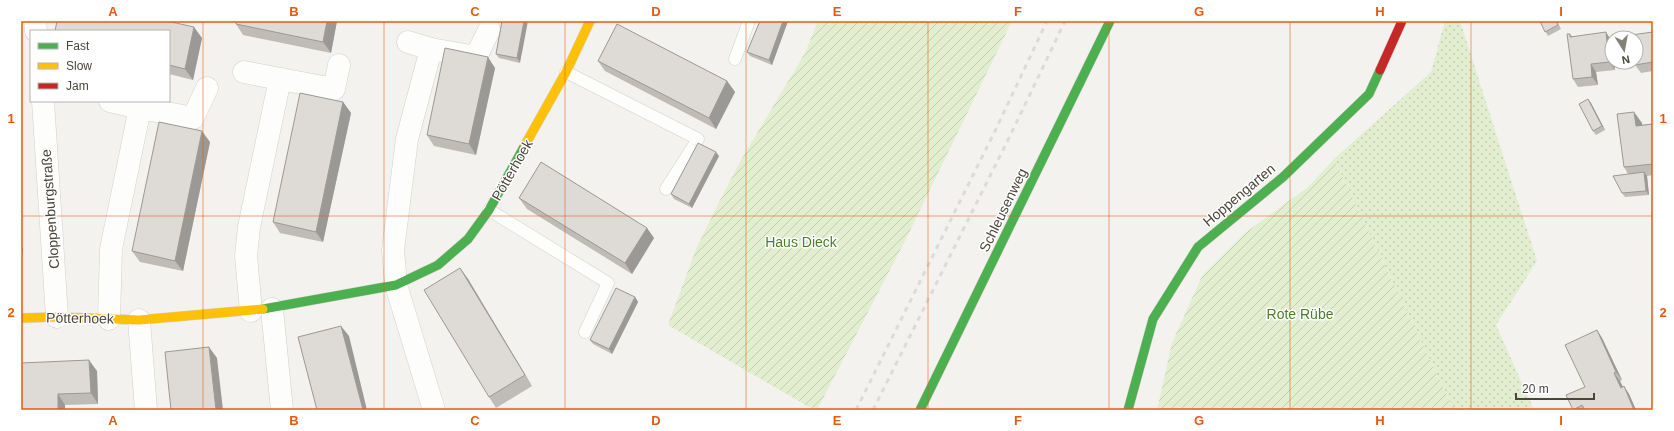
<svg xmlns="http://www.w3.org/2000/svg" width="1674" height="431" font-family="Helvetica,sans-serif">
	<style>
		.grass { fill: url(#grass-dots) }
		.garden { fill: url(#garden-furrows) }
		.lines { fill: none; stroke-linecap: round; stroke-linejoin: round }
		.lane-casing { stroke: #d2d0cb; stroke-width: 13 }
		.street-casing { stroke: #d2d0cb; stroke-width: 23 }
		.fast-casing { stroke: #d3cfc5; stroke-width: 10 }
		.slow-casing { stroke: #d3cfc5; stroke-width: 10 }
		.jam-casing { stroke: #d3cfc5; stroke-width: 10 }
		.lane { stroke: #fdfdfc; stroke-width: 12 }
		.street { stroke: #fdfdfc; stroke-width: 22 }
		.fast { stroke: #4caf50; stroke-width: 9 }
		.slow { stroke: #ffc107; stroke-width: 9 }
		.jam { stroke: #c62828; stroke-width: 9 }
		.rail { stroke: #dbdbda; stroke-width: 3; stroke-dasharray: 5 5; stroke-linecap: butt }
		.wall { fill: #bfbcb8 }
		.shaded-wall { fill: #9b9996 }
		.building { fill: #dedbd6; stroke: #9b9996 }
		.grid { fill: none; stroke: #e8590c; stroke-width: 1; stroke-opacity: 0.55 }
		.labels { text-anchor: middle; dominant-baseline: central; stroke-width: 3; stroke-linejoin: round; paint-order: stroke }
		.street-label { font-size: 14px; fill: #4b4439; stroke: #fff }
		.park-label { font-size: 14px; fill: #4a7f2a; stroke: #fff }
		.neatline { fill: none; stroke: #e8590c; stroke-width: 1.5 }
		.grid-label { font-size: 13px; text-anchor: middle; font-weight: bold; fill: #e8590c }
	</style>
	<defs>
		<pattern id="grass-dots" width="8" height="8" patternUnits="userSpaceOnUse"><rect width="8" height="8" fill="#e1eecf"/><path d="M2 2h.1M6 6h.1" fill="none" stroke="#c3cdb2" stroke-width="1.8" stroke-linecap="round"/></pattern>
		<pattern id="garden-furrows" width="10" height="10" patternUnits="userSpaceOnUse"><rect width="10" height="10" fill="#e1eecf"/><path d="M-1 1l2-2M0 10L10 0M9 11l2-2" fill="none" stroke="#c3cdb2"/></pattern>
	</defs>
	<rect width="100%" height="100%" fill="#f4f2ee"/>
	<!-- grass -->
	<path class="grass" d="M 1445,21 L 1460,21 L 1537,261 L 1496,325 L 1534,410 L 1454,410 L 1334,159 L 1431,72 Z"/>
	<!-- garden -->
	<g class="garden">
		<path d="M 818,21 L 1012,21 L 906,239 L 817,410 L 814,410 L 668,325 L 696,249 L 719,202 L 741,160 L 805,53 Z"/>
		<path d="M 1334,159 L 1454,410 L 1157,410 L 1172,343 L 1202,276 L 1245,233 L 1308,187 Z"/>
	</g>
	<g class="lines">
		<defs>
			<g id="lane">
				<path d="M 735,59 L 749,21"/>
				<path d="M 566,72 L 698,139 L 666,189"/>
				<path d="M 489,210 L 608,283 L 585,332"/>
			</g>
			<g id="street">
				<path d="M 35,21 L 36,31"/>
				<path d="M 408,42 L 431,49"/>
				<path d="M 244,72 L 280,79"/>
				<path d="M 43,101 L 57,317"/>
				<path d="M 110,101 L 140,108"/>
				<path d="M 272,309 L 282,410"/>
				<path d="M 251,311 L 246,256 L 249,227 L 280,79 L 334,89 L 339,65"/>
				<path d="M 109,319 L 111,249 L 140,108 L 193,118 L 207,88"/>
				<path d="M 139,320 L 146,410"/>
				<path d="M 434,410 L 396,285 L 393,250 L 407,139 L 431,49 L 476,57 L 489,30"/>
			</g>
			<g id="fast">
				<path d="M 263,309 L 396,285 L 438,265 L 468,239 L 489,210 L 525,145"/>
				<path d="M 920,410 L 1110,21"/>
				<path d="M 1128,410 L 1153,319 L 1198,247 L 1283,177 L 1369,94 L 1380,70"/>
			</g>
			<g id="slow">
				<path d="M 525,145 L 566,72 L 590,21"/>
				<path d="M 21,318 L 57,317 L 139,320 L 263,309"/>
			</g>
			<path id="jam" d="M 1380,70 L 1402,21"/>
		</defs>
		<!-- lane casing -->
		<use href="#lane" class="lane-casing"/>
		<!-- street casing -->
		<use href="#street" class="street-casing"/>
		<!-- fast casing -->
		<use href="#fast" class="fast-casing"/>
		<!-- slow casing -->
		<use href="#slow" class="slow-casing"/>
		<!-- jam casing -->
		<use href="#jam" class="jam-casing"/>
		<!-- lane -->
		<use href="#lane" class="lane"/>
		<!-- street -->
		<use href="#street" class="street"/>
		<!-- fast -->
		<use href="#fast" class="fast"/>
		<!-- slow -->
		<use href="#slow" class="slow"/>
		<!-- jam -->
		<use href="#jam" class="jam"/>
		<!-- rail -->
		<g class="rail">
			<path d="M 856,410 L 996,129 L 1047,21"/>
			<path d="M 873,410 L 1011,134 L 1065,21"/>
		</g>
	</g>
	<!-- wall -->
	<g class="wall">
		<path d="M 337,21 L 331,53 L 243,35 L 236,24 Z"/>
		<path d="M 502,21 L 520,63 L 499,58 L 496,54 Z"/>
		<path d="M 760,21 L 788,21 L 772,65 L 750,56 L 747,52 Z"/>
		<path d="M 1540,21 L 1557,21 L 1561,29 L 1548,36 Z"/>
		<path d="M 169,31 L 202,38 L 193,80 L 169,74 Z"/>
		<path d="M 1653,32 L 1653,71 L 1641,73 L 1635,65 Z"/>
		<path d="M 1570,34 L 1572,36 L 1611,40 L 1615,70 L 1596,72 L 1598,85 L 1578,87 L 1573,79 Z"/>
		<path d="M 598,61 L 727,81 L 735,92 L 716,129 L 605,71 Z"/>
		<path d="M 495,68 L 476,155 L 434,146 L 427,135 Z"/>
		<path d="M 1588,99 L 1591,103 L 1605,130 L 1596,135 L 1593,131 Z"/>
		<path d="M 343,102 L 351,113 L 323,242 L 280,233 L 273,222 Z"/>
		<path d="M 1642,123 L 1642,125 L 1653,124 L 1653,175 L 1647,176 L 1649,195 L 1625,197 L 1622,193 L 1628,174 L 1624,167 Z"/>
		<path d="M 210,142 L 183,271 L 140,262 L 132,251 Z"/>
		<path d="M 719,156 L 692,208 L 674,199 L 671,194 Z"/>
		<path d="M 519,198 L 654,238 L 632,274 L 527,209 Z"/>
		<path d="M 460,268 L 468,279 L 532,386 L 496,408 L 489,397 Z"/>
		<path d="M 635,297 L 638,302 L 612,354 L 593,344 L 590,340 Z"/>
		<path d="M 1597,330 L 1602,338 L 1622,380 L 1620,381 L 1623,387 L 1629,394 L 1636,410 L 1573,410 L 1585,387 Z"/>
		<path d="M 97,371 L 98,404 L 65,405 L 21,410 Z"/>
	</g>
	<!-- shaded-wall -->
	<g class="shaded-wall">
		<path d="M 327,21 L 337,21 L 331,53 L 323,42 Z"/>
		<path d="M 524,21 L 528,21 L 520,63 L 517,58 Z"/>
		<path d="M 783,21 L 788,21 L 772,65 L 769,60 Z"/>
		<path d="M 194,27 L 202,38 L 193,80 L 185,69 Z"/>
		<path d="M 1606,32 L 1611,40 L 1612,47 L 1612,62 L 1614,62 L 1615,70 L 1609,62 Z"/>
		<path d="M 488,57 L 495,68 L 476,155 L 469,144 Z"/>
		<path d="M 1591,64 L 1596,72 L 1598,85 L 1592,77 Z"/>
		<path d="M 727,81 L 735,92 L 716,129 L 709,118 Z"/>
		<path d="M 1588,99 L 1591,103 L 1605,130 L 1602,126 Z"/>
		<path d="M 343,102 L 351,113 L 323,242 L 316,232 Z"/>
		<path d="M 1634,112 L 1642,123 L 1644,137 L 1636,126 Z"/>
		<path d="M 202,131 L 210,142 L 183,271 L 175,261 Z"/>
		<path d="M 716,152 L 719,156 L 692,208 L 689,204 Z"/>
		<path d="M 1644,172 L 1647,176 L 1649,195 L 1646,191 Z"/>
		<path d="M 647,228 L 654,238 L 632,274 L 625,263 Z"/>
		<path d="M 21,246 L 23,249 L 21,262 Z"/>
		<path d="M 460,268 L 468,279 L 532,386 L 525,375 Z"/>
		<path d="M 635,297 L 638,302 L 612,354 L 609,349 Z"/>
		<path d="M 341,326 L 349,336 L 367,410 L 363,410 Z"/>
		<path d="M 1597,330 L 1602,338 L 1622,380 L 1616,372 Z"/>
		<path d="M 209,347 L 217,358 L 223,410 L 216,410 Z"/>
		<path d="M 89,360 L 97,371 L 98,404 L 91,393 Z"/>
		<path d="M 1614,373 L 1620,381 L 1627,396 L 1621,388 Z"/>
		<path d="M 1624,386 L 1629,394 L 1636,410 L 1634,410 Z"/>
		<path d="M 58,394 L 65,405 L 65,410 L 58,410 Z"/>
	</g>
	<!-- building -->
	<g class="building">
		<path d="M 57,21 L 167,21 L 194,27 L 185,69 L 169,65 L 169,31 L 55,31 Z"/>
		<path d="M 236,21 L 327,21 L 323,42 L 236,24 Z"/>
		<path d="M 502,21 L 524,21 L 517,58 L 496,54 Z"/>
		<path d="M 760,21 L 783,21 L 769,60 L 747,52 Z"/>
		<path d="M 1540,21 L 1556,21 L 1558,25 L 1545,32 Z"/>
		<path d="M 617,24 L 727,81 L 709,118 L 598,61 Z"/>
		<path d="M 1606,32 L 1609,62 L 1591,64 L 1592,77 L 1573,79 L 1567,34 L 1570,34 L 1570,37 Z"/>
		<path d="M 1653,32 L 1653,62 L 1635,65 L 1635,62 L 1636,62 L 1636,38 L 1631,38 L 1631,35 Z"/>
		<path d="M 445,48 L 488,57 L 469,144 L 427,135 Z"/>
		<path d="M 300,93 L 343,102 L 316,232 L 273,222 Z"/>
		<path d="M 1588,99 L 1602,126 L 1593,131 L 1579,104 Z"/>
		<path d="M 1634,112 L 1636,126 L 1653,124 L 1653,164 L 1624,167 L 1617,114 Z"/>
		<path d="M 159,122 L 202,131 L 175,261 L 132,251 Z"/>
		<path d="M 698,143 L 716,152 L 689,204 L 671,194 Z"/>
		<path d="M 541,162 L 647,228 L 625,263 L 519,198 Z"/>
		<path d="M 1644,172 L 1646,191 L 1622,193 L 1613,176 Z"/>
		<path d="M 460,268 L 525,375 L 489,397 L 424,290 Z"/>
		<path d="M 616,288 L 635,297 L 609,349 L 590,340 Z"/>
		<path d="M 341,326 L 363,410 L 317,410 L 298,337 Z"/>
		<path d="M 1597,330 L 1616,372 L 1614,373 L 1621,388 L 1624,386 L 1634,410 L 1585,410 L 1582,405 L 1573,410 L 1566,395 L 1585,387 L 1565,345 Z"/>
		<path d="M 209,347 L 216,410 L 171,410 L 165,352 Z"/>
		<path d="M 89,360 L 91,393 L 58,394 L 58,410 L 21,410 L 21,363 Z"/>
	</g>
	<!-- grid -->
	<path class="grid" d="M 203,21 L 203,410M 384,21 L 384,410M 565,21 L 565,410M 746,21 L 746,410M 928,21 L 928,410M 1109,21 L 1109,410M 1290,21 L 1290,410M 1471,21 L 1471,410M 21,216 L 1653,216"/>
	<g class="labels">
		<!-- street labels -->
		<g class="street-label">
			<text transform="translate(512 170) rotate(-60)">Pötterhoek</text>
			<text transform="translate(1239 195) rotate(-40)">Hoppengarten</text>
			<text transform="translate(50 209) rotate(-94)">Cloppenburgstraße</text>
			<text transform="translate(1003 210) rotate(-64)">Schleusenweg</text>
			<text transform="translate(80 318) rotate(1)">Pötterhoek</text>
		</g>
		<!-- park labels -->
		<g class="park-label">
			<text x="801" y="242">Haus Dieck</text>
			<text x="1300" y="314">Rote Rübe</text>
		</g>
	</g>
	<!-- border -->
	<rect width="1674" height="431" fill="none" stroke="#ffffff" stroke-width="44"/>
	<!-- legend -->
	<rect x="30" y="30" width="140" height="72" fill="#ffffff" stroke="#b7b4b0"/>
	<rect x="38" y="43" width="20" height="6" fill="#4caf50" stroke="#b7b4b0"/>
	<text x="66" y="50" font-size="12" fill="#4b4439">Fast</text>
	<rect x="38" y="63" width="20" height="6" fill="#ffc107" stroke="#b7b4b0"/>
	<text x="66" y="70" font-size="12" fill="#4b4439">Slow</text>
	<rect x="38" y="83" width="20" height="6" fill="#c62828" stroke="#b7b4b0"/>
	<text x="66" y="90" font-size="12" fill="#4b4439">Jam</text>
	<!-- north arrow -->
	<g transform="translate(1624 50) rotate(169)"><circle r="19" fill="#ffffff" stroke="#b7b4b0"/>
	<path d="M0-3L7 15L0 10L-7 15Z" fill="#868178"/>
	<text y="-6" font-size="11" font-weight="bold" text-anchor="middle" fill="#4b4439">N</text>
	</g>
	<!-- scale -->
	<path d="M1516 393v6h78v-6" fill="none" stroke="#4b4439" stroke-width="2"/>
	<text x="1522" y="393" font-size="12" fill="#4b4439" stroke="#ffffff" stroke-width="3" paint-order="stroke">20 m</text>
	<rect x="22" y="22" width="1630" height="387" class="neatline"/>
	<g class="grid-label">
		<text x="113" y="16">A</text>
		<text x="294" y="16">B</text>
		<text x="475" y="16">C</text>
		<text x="656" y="16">D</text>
		<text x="837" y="16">E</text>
		<text x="1018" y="16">F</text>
		<text x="1199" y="16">G</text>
		<text x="1380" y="16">H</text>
		<text x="1561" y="16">I</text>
		<text x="11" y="123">1</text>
		<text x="1663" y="123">1</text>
		<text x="11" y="317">2</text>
		<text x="1663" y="317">2</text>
		<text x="113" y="425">A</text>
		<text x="294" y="425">B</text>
		<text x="475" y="425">C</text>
		<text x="656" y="425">D</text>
		<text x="837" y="425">E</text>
		<text x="1018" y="425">F</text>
		<text x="1199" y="425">G</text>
		<text x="1380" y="425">H</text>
		<text x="1561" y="425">I</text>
	</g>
</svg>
